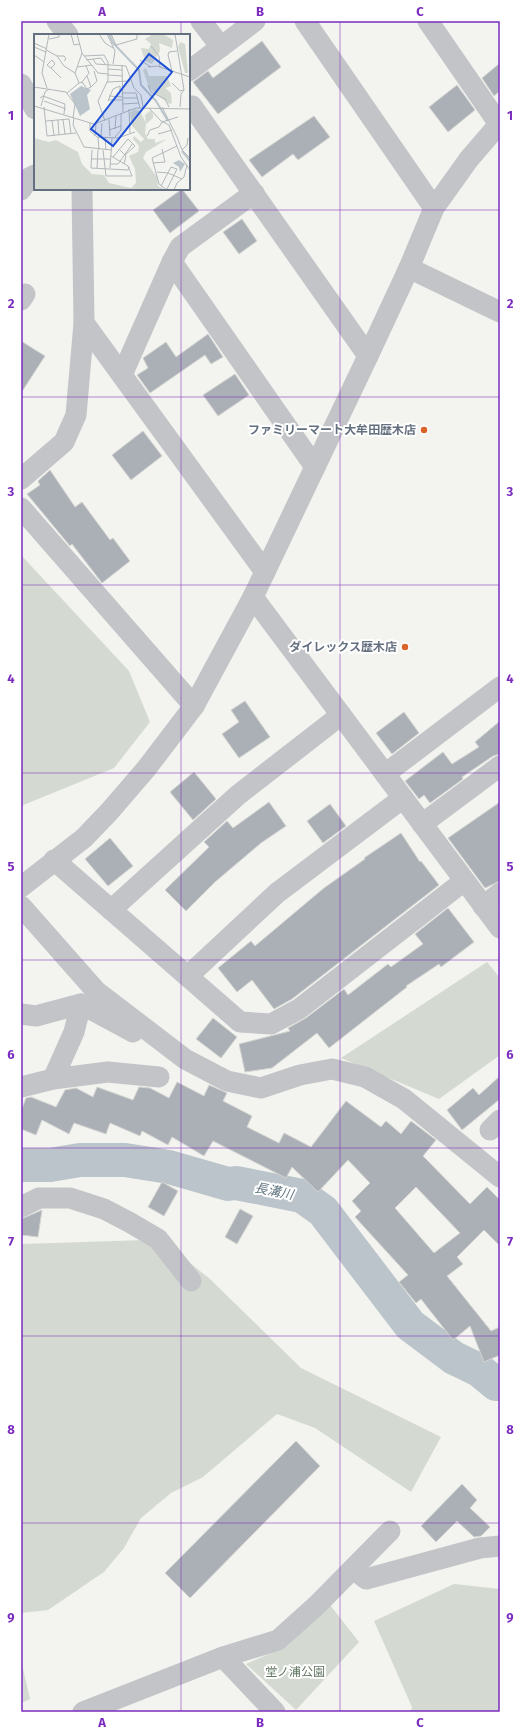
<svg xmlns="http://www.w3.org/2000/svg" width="521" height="1733" font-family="'Fira Sans','Noto Sans JP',sans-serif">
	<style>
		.green { fill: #d4dad1 }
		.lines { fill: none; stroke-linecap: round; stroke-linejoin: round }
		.river { stroke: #bac4ca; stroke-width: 34 }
		.building { fill: #aab0b5; stroke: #d4d5d2; fill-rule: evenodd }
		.minor { stroke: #c2c4c8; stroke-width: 21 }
		.grid { fill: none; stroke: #7b2cbf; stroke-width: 1; stroke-opacity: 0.55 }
		.poi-dot { fill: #da6329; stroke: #fff; stroke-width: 1.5 }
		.labels { text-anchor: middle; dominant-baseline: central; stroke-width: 4; stroke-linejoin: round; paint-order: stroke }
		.poi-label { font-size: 12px; font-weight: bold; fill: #64707f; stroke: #fff; text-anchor: end }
		.park-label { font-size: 12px; fill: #647762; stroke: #fff }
		.water-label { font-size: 13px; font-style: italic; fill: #647884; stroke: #fff }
		.inset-river { fill: none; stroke: #bac4ca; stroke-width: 2 }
		.inset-road { fill: none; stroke: #b1b7bb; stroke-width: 1 }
		.view { fill: #1d4ed8; fill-opacity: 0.15; stroke: #1d4ed8; stroke-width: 2 }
		.inset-edge { fill: none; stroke: #64707f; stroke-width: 2 }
		.neatline { fill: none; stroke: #7b2cbf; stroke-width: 1.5 }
		.grid-label { font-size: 13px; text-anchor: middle; font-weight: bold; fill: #7b2cbf }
	</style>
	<rect width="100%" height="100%" fill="#f3f4ef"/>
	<!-- green -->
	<g class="green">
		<path d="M 21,555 L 129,671 L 150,722 L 114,768 L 21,806 Z"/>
		<path d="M 487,962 L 500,978 L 500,1055 L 439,1099 L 341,1058 Z"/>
		<path d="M 146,1240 L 190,1263 L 210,1279 L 301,1368 L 441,1437 L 411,1492 L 315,1428 L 277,1414 L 203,1477 L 171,1493 L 141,1518 L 124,1548 L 104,1572 L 48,1610 L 21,1613 L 21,1244 Z"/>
		<path d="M 454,1584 L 500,1589 L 500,1712 L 411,1712 L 412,1707 L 374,1621 Z"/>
		<path d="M 330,1605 L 359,1642 L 296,1710 L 246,1664 L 287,1646 Z"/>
		<path d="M 21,1660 L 30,1699 L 21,1703 Z"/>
	</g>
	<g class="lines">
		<!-- river -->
		<path class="river" d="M 21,1165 L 50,1165 L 80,1160 L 125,1160 L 169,1167 L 228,1184 L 236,1183 L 302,1196 L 323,1211 L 410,1325 L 454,1358 L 479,1370 L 496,1384 L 500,1384"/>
	</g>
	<!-- building -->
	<g class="building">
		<path d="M 262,41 L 281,67 L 218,114 L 193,82 L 208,71 L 213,78 Z"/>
		<path d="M 500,63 L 500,91 L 494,96 L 482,78 Z"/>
		<path d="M 457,85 L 475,110 L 448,132 L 429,107 Z"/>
		<path d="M 314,116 L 330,137 L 298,160 L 293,154 L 262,177 L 249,160 Z"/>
		<path d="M 182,189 L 199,211 L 170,233 L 153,210 Z"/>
		<path d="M 242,219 L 257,241 L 239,254 L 223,232 Z"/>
		<path d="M 208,334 L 223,357 L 211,364 L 205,355 L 150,393 L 137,375 L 148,368 L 143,358 L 166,342 L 176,357 Z"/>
		<path d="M 21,341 L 45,356 L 21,393 Z"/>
		<path d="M 235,374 L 249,395 L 218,416 L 203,395 Z"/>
		<path d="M 143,431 L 162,456 L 131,480 L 112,455 Z"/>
		<path d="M 50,470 L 75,507 L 82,502 L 110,540 L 113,538 L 130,561 L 102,583 L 72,544 L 70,546 L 27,494 L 40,485 L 38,481 Z"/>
		<path d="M 245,701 L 270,737 L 239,758 L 222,734 L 239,722 L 231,710 Z"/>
		<path d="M 404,712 L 419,733 L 392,754 L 376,733 Z"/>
		<path d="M 500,721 L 500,754 L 493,756 L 462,777 L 463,779 L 430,803 L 424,795 L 419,799 L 405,781 L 443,752 L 452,764 L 479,747 L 475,742 Z"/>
		<path d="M 194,772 L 216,799 L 193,820 L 170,792 Z"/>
		<path d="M 269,802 L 286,826 L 261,843 L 215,882 L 186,911 L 165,890 L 209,847 L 204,842 L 227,821 L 233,828 Z"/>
		<path d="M 500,802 L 500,881 L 485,888 L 448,838 Z"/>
		<path d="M 330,804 L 346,826 L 323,843 L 307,821 Z"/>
		<path d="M 401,833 L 420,862 L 421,861 L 439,885 L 292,999 L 274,1009 L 252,980 L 237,992 L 218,968 L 251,941 L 255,946 L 324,888 L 365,859 L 364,858 Z"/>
		<path d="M 110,838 L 133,866 L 108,886 L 85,859 Z"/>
		<path d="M 448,908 L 474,942 L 441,967 L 439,964 L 406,986 L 407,987 L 329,1048 L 317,1033 L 272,1068 L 245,1072 L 239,1044 L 290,1031 L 288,1028 L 306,1018 L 344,989 L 348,995 L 388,964 L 391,967 L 423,944 L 415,934 Z"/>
		<path d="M 213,1018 L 237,1037 L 221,1058 L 196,1039 Z"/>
		<path d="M 500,1076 L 500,1099 L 462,1130 L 447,1110 L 473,1088 L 479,1095 Z"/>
		<path d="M 177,1082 L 204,1096 L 209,1085 L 227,1093 L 223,1101 L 252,1116 L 247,1127 L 279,1143 L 284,1133 L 311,1147 L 346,1101 L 381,1127 L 386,1121 L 401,1134 L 411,1121 L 436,1140 L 423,1156 L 470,1204 L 487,1187 L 500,1200 L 500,1246 L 484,1230 L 457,1257 L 463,1264 L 447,1276 L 491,1331 L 500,1327 L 500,1355 L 484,1362 L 470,1326 L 453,1340 L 421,1299 L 416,1303 L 399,1282 L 408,1275 L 355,1217 L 361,1211 L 352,1201 L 370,1183 L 348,1160 L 318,1192 L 292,1167 L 286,1178 L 213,1141 L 204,1156 L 172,1137 L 168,1145 L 142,1131 L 140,1136 L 110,1123 L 106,1134 L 74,1123 L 69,1134 L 42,1120 L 36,1135 L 21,1129 L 21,1111 L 26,1098 L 31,1097 L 56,1107 L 65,1090 L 76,1088 L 93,1097 L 97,1087 L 133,1100 L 139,1087 L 150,1088 L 169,1098 ZM 416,1187 L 460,1233 L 434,1253 L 395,1208 Z"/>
		<path d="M 162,1182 L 178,1191 L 164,1216 L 148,1207 Z"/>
		<path d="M 240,1209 L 253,1216 L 237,1244 L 225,1237 Z"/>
		<path d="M 42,1210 L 38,1237 L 21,1235 L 21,1219 Z"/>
		<path d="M 296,1441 L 320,1466 L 190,1598 L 165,1573 Z"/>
		<path d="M 462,1484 L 477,1500 L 470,1508 L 490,1527 L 481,1536 L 474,1537 L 457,1521 L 436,1542 L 421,1526 Z"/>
	</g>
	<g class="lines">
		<!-- minor -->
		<g class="minor">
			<path d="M 57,21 L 68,35"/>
			<path d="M 201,21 L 221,47"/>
			<path d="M 305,21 L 434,208"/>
			<path d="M 428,21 L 499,124"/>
			<path d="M 189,71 L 255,21"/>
			<path d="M 21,84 L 35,109"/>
			<path d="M 189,106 L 192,106 L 368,356"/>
			<path d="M 82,189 L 84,323 L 265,572"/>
			<path d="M 21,190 L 29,178 L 35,175"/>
			<path d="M 172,262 L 315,467"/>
			<path d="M 409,268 L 500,312"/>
			<path d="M 21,300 L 25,294"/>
			<path d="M 122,375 L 172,262 L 180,247 L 254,193"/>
			<path d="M 21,479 L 64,442 L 76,415 L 84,323"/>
			<path d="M 21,508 L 194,706"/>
			<path d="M 253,597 L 500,928"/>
			<path d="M 385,774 L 500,687"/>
			<path d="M 422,824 L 500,766"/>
			<path d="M 54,860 L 240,1022 L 271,1024 L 299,1009 L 464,881"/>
			<path d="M 21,887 L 84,838 L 109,812 L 146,769 L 194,706 L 253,597 L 368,356 L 409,268 L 434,208 L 469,159 L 500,123"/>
			<path d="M 21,906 L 96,991 L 185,1059 L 227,1081 L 261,1088 L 300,1075 L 332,1069 L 365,1077 L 404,1099 L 500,1177"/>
			<path d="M 483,906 L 500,893"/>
			<path d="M 111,910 L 238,795 L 341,715"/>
			<path d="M 188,976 L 277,893 L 403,798"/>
			<path d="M 21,1014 L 36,1016 L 81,1004 L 133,1032"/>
			<path d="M 53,1079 L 74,1032 L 81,1004"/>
			<path d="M 21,1087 L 53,1079 L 108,1072 L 159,1077"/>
			<path d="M 490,1130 L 500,1120"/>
			<path d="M 21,1207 L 39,1198 L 70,1198 L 104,1209 L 129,1222 L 158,1239 L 191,1281"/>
			<path d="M 353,1569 L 366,1579 L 480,1548 L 500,1546"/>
			<path d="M 223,1657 L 275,1712"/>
			<path d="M 83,1712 L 223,1657 L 278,1640 L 317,1605 L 390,1531"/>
		</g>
	</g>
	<!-- grid -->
	<path class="grid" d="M 181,21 L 181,35M 340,21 L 340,1712M 181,189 L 181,1712M 21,210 L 500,210M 21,397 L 500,397M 21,585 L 500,585M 21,773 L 500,773M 21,960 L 500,960M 21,1148 L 500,1148M 21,1336 L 500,1336M 21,1523 L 500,1523"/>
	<!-- markers -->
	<g class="poi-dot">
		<circle cx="424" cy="430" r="4"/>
		<circle cx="405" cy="647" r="4"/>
	</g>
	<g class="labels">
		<!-- poi labels -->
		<g class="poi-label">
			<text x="416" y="430">ファミリーマート大牟田歴木店</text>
			<text x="397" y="647">ダイレックス歴木店</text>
		</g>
		<!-- park labels -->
		<g class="park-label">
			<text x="295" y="1672">堂ノ浦公園</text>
		</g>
		<!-- water labels -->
		<g class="water-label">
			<text transform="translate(274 1191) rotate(11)">長溝川</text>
		</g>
	</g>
	<!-- overview -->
	<g transform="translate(34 34)">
		<rect width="156" height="156" fill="#f3f4ef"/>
		<path d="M 119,0 L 129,0 L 139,6 L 138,14 L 125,9 L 126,17 L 118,30 L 111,27 L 107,14 L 115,15 L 117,10 L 111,5 ZM 146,8 L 151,10 L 154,39 L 151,39 L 144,13 ZM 112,34 L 115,42 L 133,42 L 137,52 L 131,54 L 137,59 L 138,69 L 135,70 L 115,54 L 109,36 ZM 100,75 L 106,77 L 112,89 L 111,81 L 117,76 L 119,80 L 119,84 L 112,90 L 111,99 L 114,105 L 121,105 L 121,109 L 133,105 L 112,118 L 109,124 L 123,143 L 124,152 L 132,156 L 0,156 L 0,104 L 15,108 L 22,106 L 44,118 L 48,130 L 58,140 L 70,141 L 75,149 L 97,154 L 102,149 L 101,135 L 95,122 L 104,118 L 105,112 L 99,105 L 100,102 L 107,108 L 110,105 L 98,92 L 96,79 Z" fill="#d4dad1"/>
		<path d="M 47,52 L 57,56 L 53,61 L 56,75 L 46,82 L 36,60 ZM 145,126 L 151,130 L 146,138 L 145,133 L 139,129 Z" fill="#bac4ca"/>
		<path class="inset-river" d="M 75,0 L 79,9 L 105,36 L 107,51 L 122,67 L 134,87M 148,117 L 156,127"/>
		<path class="inset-road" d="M 37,0 L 40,11 L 46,10M 65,0 L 71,9 L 79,14M 73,0 L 81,17 L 79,30M 77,0 L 82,11 L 103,5 L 103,0M 141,0 L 150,56 L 147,60 L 146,73M 15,5 L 25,3 L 25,0M 0,9 L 13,15M 117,12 L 125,22 L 126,33M 0,13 L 12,18M 12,16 L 23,22 L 30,32 L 41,39 L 45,49 L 48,48 L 53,55 L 57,53 L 53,42M 48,19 L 64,39 L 74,40M 0,21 L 10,28M 23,22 L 30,22 L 32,25 L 30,27M 50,22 L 70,21 L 74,28 L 74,46 L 64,67 L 71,87M 59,25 L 62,30 L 92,32 L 100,54 L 107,61 L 109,73M 18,26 L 21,30 L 17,34 L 13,31 ZM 52,26 L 67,24 L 71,30M 106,26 L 117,33M 88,31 L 89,78M 43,33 L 58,31M 114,33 L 123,32 L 156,43M 17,34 L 27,44M 74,35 L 88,36M 138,37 L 134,21 L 135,18 L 143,17M 41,39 L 48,19 L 43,0M 74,41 L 89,42M 48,48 L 55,39 L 52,32M 73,48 L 96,47M 138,49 L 146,57 L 149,56M 114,51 L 117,58 L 131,65 L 135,73M 0,53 L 32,58 L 41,70 L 39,84M 57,53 L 63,47 L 60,37M 13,54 L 8,39 L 15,0M 33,59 L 45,49M 89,59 L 102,59 L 106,74M 75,62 L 89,63M 6,64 L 9,62 L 31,70 L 30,80M 89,64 L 104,64M 75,66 L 89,66M 10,67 L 32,75M 74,67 L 79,55 L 86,52 L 86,57M 89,70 L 105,69M 0,72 L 60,90 L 102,74 L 156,75M 7,72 L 11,58 L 15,55M 10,73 L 13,102 L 42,99M 128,73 L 143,103M 115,74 L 127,87 L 135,91 L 147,123 L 156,136M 95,75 L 96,99M 40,84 L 39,91 L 50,113 L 78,116M 75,85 L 76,102M 24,86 L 25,101M 29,86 L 31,100M 12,87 L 35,85 L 37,100M 18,87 L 20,101M 128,88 L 144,83M 56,89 L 56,97 L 63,103 L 84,104 L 101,98M 81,95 L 82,82M 75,96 L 87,92M 124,100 L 138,96M 61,102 L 62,90M 113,102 L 116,96 L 125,93 L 128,88M 64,103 L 65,116M 67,103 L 68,89M 71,103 L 72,116M 81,103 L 87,96 L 87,79M 143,103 L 148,116 L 156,124M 85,115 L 92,122 L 90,130M 58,116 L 57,134 L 94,136 L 95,133M 69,116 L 72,142 L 98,142 L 94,132 L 77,122M 148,116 L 153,111 L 154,104M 79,123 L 94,105 L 101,112 L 91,121M 57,125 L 76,125M 119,129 L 131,128 L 128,115M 76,130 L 84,130 L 99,109M 63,134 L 64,116M 76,134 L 78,104M 123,138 L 134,139 L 148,145M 127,152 L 137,133 L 143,135 L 133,155M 133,156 L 125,150 L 118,124 L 143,112M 140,156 L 143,149 L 150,143 L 153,131"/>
		<path class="view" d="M 115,20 L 138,38 L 79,112 L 57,95 Z"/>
		<rect width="156" height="156" class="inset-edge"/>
	</g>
	<!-- border -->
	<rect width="521" height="1733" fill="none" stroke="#ffffff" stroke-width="44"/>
	<rect x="22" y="22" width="477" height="1689" class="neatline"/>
	<g class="grid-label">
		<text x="102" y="16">A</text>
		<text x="260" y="16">B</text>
		<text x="420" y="16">C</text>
		<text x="11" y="120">1</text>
		<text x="510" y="120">1</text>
		<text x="11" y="308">2</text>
		<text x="510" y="308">2</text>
		<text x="11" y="496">3</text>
		<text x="510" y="496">3</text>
		<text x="11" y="683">4</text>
		<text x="510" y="683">4</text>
		<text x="11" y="871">5</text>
		<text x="510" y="871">5</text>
		<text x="11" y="1059">6</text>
		<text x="510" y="1059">6</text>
		<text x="11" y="1246">7</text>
		<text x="510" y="1246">7</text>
		<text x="11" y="1434">8</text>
		<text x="510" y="1434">8</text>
		<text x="11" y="1622">9</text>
		<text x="510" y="1622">9</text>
		<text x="102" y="1727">A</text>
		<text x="260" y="1727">B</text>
		<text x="420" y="1727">C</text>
	</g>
</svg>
